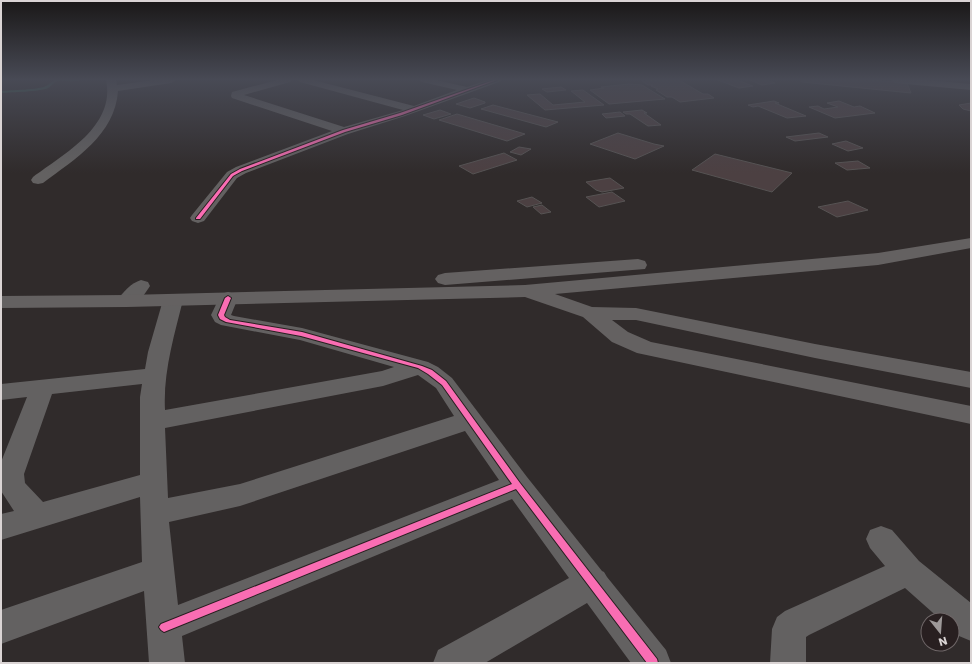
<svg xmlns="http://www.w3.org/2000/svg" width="972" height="664" font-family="Poppins,sans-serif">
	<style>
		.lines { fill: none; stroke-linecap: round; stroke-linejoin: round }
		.stream { fill: #346955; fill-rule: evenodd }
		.building { fill: #4c4042; stroke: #565353 }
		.street { fill: #636161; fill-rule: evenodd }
		.primary { fill: #646161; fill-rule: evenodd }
		.cycleway-casing { stroke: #281f20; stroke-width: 2 }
		.cycleway { fill: #f96db3; fill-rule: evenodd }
	</style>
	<rect width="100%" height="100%" fill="#302b2b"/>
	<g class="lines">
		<!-- stream -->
		<path class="stream" d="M 56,80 L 80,80 C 73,83 65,80 58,81 C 53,82 52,86 48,88 C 40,92 11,92 1,93 L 1,91 C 10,90 39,90 46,86 C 50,84 51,81 56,80 Z"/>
	</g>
	<!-- building -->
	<g class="building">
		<path d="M 667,80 L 679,80 L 703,94 L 708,94 L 714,98 L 680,102 L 672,97 L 667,97 L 656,90 L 658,89 L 651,86 L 653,85 L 648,85 L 642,81 Z"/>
		<path d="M 718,80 L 737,80 L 753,86 L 739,88 Z"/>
		<path d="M 750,80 L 766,80 L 775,83 L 762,85 Z"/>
		<path d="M 802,80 L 871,80 L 907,83 L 911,93 L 802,82 Z"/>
		<path d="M 629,84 L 642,85 L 665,99 L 609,104 L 590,90 L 604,88 L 601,87 Z"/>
		<path d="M 561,87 L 566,90 L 547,92 L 542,89 Z"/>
		<path d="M 583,90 L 604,105 L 545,110 L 527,95 L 540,94 L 553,105 L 585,102 L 571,91 Z"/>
		<path d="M 474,98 L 485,102 L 485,103 L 470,108 L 456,104 Z"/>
		<path d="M 774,101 L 779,103 L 775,103 L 806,116 L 787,118 L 758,106 L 753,107 L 748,105 Z"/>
		<path d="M 839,101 L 854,107 L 860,106 L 875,113 L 835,118 L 809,107 L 818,106 L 824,109 L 838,107 L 827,103 Z"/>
		<path d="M 971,103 L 971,111 L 963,109 L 959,105 Z"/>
		<path d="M 493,105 L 558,122 L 546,127 L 481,109 Z"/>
		<path d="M 440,110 L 451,114 L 434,119 L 423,115 Z"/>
		<path d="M 642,110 L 647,113 L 644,113 L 661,125 L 648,126 L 630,114 L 626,114 L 623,112 Z"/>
		<path d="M 620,112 L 625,116 L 606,118 L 602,114 Z"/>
		<path d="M 457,114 L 525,134 L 507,141 L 439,120 Z"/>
		<path d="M 618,133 L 654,144 L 664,146 L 635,159 L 590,144 Z"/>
		<path d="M 819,133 L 828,137 L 795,141 L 786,137 Z"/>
		<path d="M 846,141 L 863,148 L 848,151 L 832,144 Z"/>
		<path d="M 519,147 L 531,149 L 521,155 L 510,152 Z"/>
		<path d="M 504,153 L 517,160 L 473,174 L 459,166 Z"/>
		<path d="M 715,154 L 792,173 L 772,192 L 692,170 Z"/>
		<path d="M 858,161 L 870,168 L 847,170 L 835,163 Z"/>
		<path d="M 610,178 L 624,188 L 602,192 L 596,190 L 586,182 Z"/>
		<path d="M 612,192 L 625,201 L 599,207 L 586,197 Z"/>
		<path d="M 532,197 L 542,203 L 527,207 L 517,201 Z"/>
		<path d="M 848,201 L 868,210 L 837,217 L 818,207 Z"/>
		<path d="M 542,205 L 551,212 L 541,214 L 533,207 Z"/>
	</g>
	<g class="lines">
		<!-- street -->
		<g class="street">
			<path d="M 106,80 L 116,80 L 117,85 L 154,80 L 176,80 L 171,83 L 118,91 C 115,135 75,159 43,183 L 38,184 L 33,183 L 31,180 L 33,177 C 64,154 116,126 106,80 Z"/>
			<path d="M 277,80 L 292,80 L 290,82 L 244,95 L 344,127 L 403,110 L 300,82 L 298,80 L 313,80 L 414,106 L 457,90 L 422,82 L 420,80 L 436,80 L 467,87 L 488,80 L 501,80 L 499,82 L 405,116 L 348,134 L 246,173 L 237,178 L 204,221 L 198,223 L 192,221 L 190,218 L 192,215 L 227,172 L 236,167 L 332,131 L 232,98 L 231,96 L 232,92 Z"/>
			<path d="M 890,80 L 924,80 L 971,84 L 971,90 L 895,83 Z"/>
			<path d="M 141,280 L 148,282 L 150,286 C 143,297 135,309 120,305 L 117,301 C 123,292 131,283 141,280 Z"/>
			<path d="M 228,292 L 235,294 L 238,298 L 231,315 L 234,316 L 302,328 L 428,362 L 438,367 L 452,378 L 527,477 L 602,571 L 604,572 L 607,577 L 666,650 L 671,663 L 631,663 L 587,603 L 485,663 L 433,663 L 438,650 L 569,578 L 512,499 L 182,636 L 185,663 L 149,663 L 144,591 L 1,644 L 1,610 L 142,562 L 140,497 L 1,540 L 1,514 L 14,511 L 1,491 L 1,462 L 27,397 L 1,400 L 1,384 L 145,369 L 148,352 L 163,300 L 166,296 L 173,294 L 180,296 L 183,300 C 174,336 163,373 165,410 L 382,371 L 394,367 L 300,340 L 221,325 L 215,322 L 211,315 L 221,294 ZM 418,375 L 436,388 L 454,416 L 240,484 L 168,498 L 165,428 L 383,386 ZM 142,384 L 140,397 L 140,475 L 43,502 L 25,483 L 24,474 L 52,394 ZM 465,431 L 499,480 L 178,605 L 169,522 L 240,506 Z"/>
			<path d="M 881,526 L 892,530 L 919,561 L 971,603 L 971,641 L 959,636 L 952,630 L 952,620 L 941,620 L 905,588 L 809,635 L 806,637 L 806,663 L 770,663 L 772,629 L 777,617 L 785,611 L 885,566 L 870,548 L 866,539 L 870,530 Z"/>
		</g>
		<!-- primary -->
		<g class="primary">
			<path d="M 971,238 L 971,248 L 878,265 L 555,294 L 592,307 L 636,308 L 815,344 L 971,372 L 971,388 L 815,358 L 636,320 L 612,320 L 628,332 L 651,342 L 971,406 L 971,424 L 637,353 L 612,342 L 583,317 L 525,297 L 127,307 L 1,308 L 1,296 L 127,295 L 525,285 L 878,253 Z"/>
			<path d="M 638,259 L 645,261 L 647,265 L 645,269 L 445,285 L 438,283 L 435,279 L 438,275 L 445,273 Z"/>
		</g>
		<defs>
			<g id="cycleway">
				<path d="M 494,80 L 497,80 L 402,115 L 345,132 L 242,171 L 233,176 L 200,219 L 196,219 L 196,218 L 231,174 L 240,169 L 343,130 L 400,113 Z"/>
				<path d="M 228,296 L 231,298 L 224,315 L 225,317 L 230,320 L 302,332 L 422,366 L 432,370 L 446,381 L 520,483 L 657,659 L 658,663 L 647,663 L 516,489 L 164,632 L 161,630 L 159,627 L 161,624 L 512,484 L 442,385 L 428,374 L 418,368 L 301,336 L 226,322 L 220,319 L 218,315 L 225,298 Z"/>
			</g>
		</defs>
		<!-- cycleway casing -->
		<use href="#cycleway" class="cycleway-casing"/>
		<!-- cycleway -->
		<use href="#cycleway" class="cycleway"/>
	</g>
	<!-- sky -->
	<linearGradient id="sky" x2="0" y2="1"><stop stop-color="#1a1818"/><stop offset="0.46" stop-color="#484a55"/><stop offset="1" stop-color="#484a55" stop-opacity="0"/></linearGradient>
	<rect width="972" height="173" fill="url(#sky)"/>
	<!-- border -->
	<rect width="972" height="664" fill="none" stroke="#dad4d4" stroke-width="4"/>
	<!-- north arrow -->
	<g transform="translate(940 632) rotate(163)"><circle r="19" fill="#281f20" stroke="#6f6768"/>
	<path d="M0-3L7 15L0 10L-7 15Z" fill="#9e9999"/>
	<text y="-6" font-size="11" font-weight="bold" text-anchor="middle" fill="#dad4d4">N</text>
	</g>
</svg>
